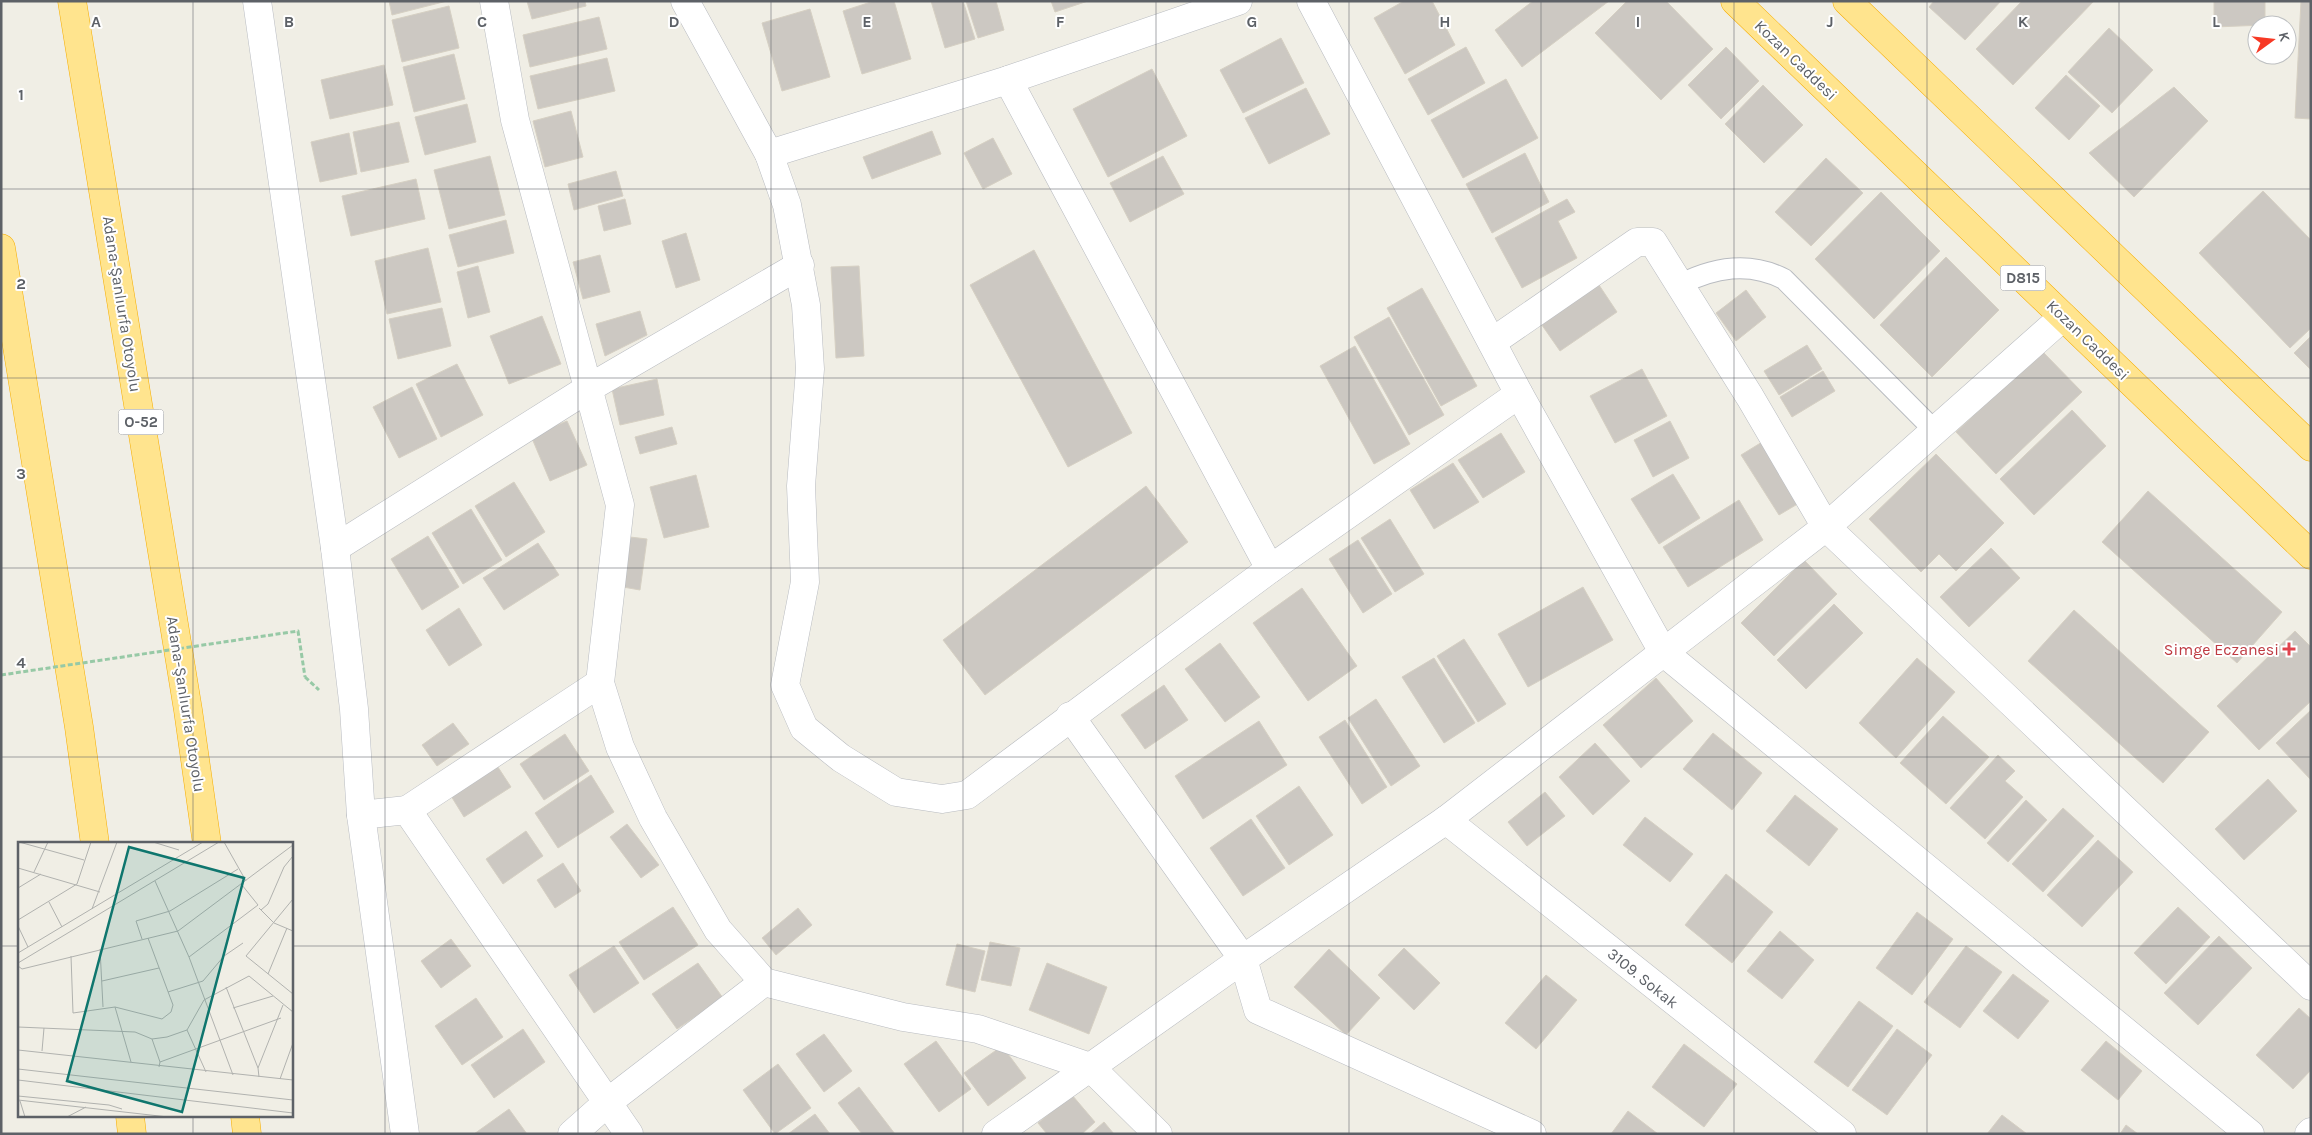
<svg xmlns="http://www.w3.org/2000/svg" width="2312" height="1135" font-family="Karla,sans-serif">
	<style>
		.building { fill: #ccc8c2; stroke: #d6d0c3 }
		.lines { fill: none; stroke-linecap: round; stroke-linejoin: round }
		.lane-casing { stroke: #b8bbc0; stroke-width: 22 }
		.street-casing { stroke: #b8bbc0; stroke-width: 29 }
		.secondary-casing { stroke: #b9bcc2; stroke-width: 29 }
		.highway-casing { stroke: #f6ad00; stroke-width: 29 }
		.path { stroke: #97c9a6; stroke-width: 3; stroke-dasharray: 5 2.5; stroke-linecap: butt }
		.lane { stroke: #fff; stroke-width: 20 }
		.street { stroke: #fff; stroke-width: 28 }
		.secondary { stroke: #fff; stroke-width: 28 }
		.highway { stroke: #ffe48e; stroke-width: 28 }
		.path-bridge { stroke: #97c9a6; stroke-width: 3; stroke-dasharray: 5 2.5; stroke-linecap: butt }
		.grid { fill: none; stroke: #5d6167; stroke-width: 1; stroke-opacity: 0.55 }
		.health-dot { fill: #e0444e; stroke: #fff; stroke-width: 2 }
		.labels { text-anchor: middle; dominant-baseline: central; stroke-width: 4; stroke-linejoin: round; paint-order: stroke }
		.shield { fill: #fff; stroke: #8e9095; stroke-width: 1 }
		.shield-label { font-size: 15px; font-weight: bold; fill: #5d6167 }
		.street-label { font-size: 16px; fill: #5d6167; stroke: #fff }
		.health-label { font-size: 16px; fill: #be3a42; stroke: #fff; text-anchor: end }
		.inset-road { fill: none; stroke: #b1b2af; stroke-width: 1 }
		.view { fill: #0f766e; fill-opacity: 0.15; stroke: #0f766e; stroke-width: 2.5 }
		.inset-edge { fill: none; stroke: #5d6167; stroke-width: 2.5 }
		.grid-label { font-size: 16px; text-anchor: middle; font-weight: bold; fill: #5d6167; stroke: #fff; stroke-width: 4; stroke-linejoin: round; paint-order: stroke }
	</style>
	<rect width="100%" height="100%" fill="#f0eee5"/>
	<!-- building -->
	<g class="building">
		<path d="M 389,1 L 447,1 L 392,15 Z"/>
		<path d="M 527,1 L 585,1 L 586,6 L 532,19 Z"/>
		<path d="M 874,1 L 894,1 L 911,59 L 862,74 L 843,11 Z"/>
		<path d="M 931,1 L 963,1 L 975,39 L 945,48 Z"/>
		<path d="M 966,1 L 996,1 L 1004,30 L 978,38 Z"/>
		<path d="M 1051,1 L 1088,1 L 1055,12 Z"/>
		<path d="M 1404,1 L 1432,1 L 1455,45 L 1405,74 L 1374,18 Z"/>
		<path d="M 1533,1 L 1609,1 L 1522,67 L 1495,30 Z"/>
		<path d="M 1627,1 L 1666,1 L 1713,49 L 1661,100 L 1595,33 Z"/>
		<path d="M 1934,1 L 2001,1 L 1965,40 L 1929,7 Z"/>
		<path d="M 2022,1 L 2094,1 L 2013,85 L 1976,49 Z"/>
		<path d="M 2214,1 L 2265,1 L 2265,25 L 2214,27 Z"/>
		<path d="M 2301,1 L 2311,1 L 2311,119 L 2295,118 Z"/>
		<path d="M 449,6 L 459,48 L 402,62 L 392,20 Z"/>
		<path d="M 810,9 L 830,77 L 782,91 L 762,23 Z"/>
		<path d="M 599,17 L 607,49 L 530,67 L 523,35 Z"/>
		<path d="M 2109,28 L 2153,70 L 2112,113 L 2068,72 Z"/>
		<path d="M 1281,38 L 1304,83 L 1243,113 L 1220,70 Z"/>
		<path d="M 1466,47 L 1485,83 L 1428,115 L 1408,79 Z"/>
		<path d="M 1726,47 L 1759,81 L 1721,119 L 1688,85 Z"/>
		<path d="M 454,54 L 465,99 L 414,112 L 403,67 Z"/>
		<path d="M 607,58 L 615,91 L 538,109 L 530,76 Z"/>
		<path d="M 384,65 L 393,105 L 330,119 L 321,80 Z"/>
		<path d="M 1152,69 L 1187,136 L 1108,177 L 1073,109 Z"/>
		<path d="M 2066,75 L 2100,106 L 2069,140 L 2035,108 Z"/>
		<path d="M 1506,79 L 1538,138 L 1463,178 L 1431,120 Z"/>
		<path d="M 1763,85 L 1803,125 L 1764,163 L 1725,124 Z"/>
		<path d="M 2174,87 L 2208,121 L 2134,197 L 2089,153 Z"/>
		<path d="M 1306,88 L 1330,134 L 1269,164 L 1245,118 Z"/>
		<path d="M 467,104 L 476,142 L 425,155 L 415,117 Z"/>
		<path d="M 571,111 L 583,157 L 545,167 L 533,121 Z"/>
		<path d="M 399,122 L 409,162 L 361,172 L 353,132 Z"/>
		<path d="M 932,131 L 941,154 L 872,179 L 863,157 Z"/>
		<path d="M 349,133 L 357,174 L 320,182 L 311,142 Z"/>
		<path d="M 993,138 L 1012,174 L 983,189 L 964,153 Z"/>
		<path d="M 1525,153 L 1549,202 L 1492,233 L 1466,184 Z"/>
		<path d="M 490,156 L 505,215 L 449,229 L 434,170 Z"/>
		<path d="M 1163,156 L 1184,194 L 1130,222 L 1110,183 Z"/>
		<path d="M 1826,158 L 1863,193 L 1811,246 L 1775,212 Z"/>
		<path d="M 616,171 L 623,196 L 574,210 L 568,184 Z"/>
		<path d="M 416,179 L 425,219 L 351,236 L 342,196 Z"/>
		<path d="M 2263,191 L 2311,240 L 2311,328 L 2290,348 L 2199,253 Z"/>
		<path d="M 1881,192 L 1940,251 L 1874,319 L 1815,259 Z"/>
		<path d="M 625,199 L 631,224 L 604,231 L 598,206 Z"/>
		<path d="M 1567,199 L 1575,212 L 1558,221 L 1577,258 L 1522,288 L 1495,238 Z"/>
		<path d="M 506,220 L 514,253 L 458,267 L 449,235 Z"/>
		<path d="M 686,233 L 700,280 L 676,288 L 662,241 Z"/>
		<path d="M 428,248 L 441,302 L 387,314 L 375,261 Z"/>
		<path d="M 1034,250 L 1132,433 L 1068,467 L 970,285 Z"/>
		<path d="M 600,255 L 610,292 L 583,299 L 573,262 Z"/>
		<path d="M 1946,257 L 1999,310 L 1932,377 L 1880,325 Z"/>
		<path d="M 478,266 L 490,312 L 468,318 L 457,272 Z"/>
		<path d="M 859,266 L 864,356 L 836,358 L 831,267 Z"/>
		<path d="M 1595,279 L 1617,312 L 1560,351 L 1537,318 Z"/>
		<path d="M 1422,288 L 1477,386 L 1441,406 L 1387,308 Z"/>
		<path d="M 1746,290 L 1766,317 L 1736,341 L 1716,313 Z"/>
		<path d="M 442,308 L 451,346 L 398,359 L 389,319 Z"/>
		<path d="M 640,311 L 647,335 L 605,356 L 596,324 Z"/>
		<path d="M 542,316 L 561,364 L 509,384 L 490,336 Z"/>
		<path d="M 1389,317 L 1444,415 L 1409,435 L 1354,337 Z"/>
		<path d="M 2311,336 L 2311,370 L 2294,353 Z"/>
		<path d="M 1807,345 L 1822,369 L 1779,395 L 1764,371 Z"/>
		<path d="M 1355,346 L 1410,444 L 1374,464 L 1320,366 Z"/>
		<path d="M 2042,351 L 2082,392 L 1996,474 L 1956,432 Z"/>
		<path d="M 457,364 L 483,415 L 441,437 L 416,384 Z"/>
		<path d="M 1642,369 L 1667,416 L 1615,443 L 1590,396 Z"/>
		<path d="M 1823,371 L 1835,391 L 1792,417 L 1780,397 Z"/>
		<path d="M 657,379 L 664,415 L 620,425 L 612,389 Z"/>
		<path d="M 412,387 L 437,439 L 399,458 L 373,407 Z"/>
		<path d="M 2072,410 L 2106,446 L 2034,515 L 2000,479 Z"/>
		<path d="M 567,421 L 587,465 L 550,481 L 531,436 Z"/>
		<path d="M 1670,421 L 1689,458 L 1653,477 L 1634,440 Z"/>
		<path d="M 672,427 L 677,444 L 640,454 L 635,437 Z"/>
		<path d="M 1501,433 L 1525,472 L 1483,498 L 1458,460 Z"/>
		<path d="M 1767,439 L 1806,499 L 1779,515 L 1741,455 Z"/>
		<path d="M 1936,454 L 2004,523 L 1956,571 L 1939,554 L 1921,572 L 1869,519 Z"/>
		<path d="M 1453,463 L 1479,502 L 1434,529 L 1410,490 Z"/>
		<path d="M 1673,474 L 1700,518 L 1659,544 L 1631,499 Z"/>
		<path d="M 696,475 L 709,527 L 664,538 L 650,487 Z"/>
		<path d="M 514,482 L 545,532 L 506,557 L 475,506 Z"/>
		<path d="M 1146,486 L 1188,542 L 985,695 L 943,640 Z"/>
		<path d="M 2148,491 L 2282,612 L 2237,663 L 2102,542 Z"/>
		<path d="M 1739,500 L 1763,540 L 1688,587 L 1663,547 Z"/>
		<path d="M 471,509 L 502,560 L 463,584 L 432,533 Z"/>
		<path d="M 1390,519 L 1424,574 L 1395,592 L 1361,538 Z"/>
		<path d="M 428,536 L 459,587 L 422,610 L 391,559 Z"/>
		<path d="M 630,537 L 647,539 L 640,590 L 623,587 Z"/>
		<path d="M 1358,540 L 1392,594 L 1363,613 L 1329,559 Z"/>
		<path d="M 538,543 L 559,575 L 504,610 L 483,578 Z"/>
		<path d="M 1991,548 L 2020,578 L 1969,627 L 1940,597 Z"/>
		<path d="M 1804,560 L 1837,594 L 1774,656 L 1741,623 Z"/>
		<path d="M 1583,587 L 1613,640 L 1528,687 L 1498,634 Z"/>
		<path d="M 1302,588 L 1357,666 L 1308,701 L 1253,623 Z"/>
		<path d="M 1834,604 L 1863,633 L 1806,689 L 1777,660 Z"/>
		<path d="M 459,608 L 482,645 L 449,666 L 426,630 Z"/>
		<path d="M 2074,610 L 2209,732 L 2163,783 L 2028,661 Z"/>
		<path d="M 2295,631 L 2311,647 L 2311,701 L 2259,750 L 2217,706 Z"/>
		<path d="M 1464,639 L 1506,704 L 1478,722 L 1437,656 Z"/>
		<path d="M 1220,643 L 1260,697 L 1225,722 L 1185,669 Z"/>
		<path d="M 1434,658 L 1475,723 L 1444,743 L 1402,677 Z"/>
		<path d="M 1917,658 L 1955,692 L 1896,758 L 1859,723 Z"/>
		<path d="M 1656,678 L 1693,721 L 1641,768 L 1603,725 Z"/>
		<path d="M 1164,685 L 1188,720 L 1145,749 L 1121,715 Z"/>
		<path d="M 1376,699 L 1420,766 L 1391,786 L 1348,718 Z"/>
		<path d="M 2311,710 L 2311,780 L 2276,743 Z"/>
		<path d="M 1943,716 L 1989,757 L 1946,804 L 1900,763 Z"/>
		<path d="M 1345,720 L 1387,787 L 1362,804 L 1319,737 Z"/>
		<path d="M 1259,721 L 1287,765 L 1203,819 L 1175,776 Z"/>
		<path d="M 453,723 L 469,744 L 437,766 L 422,745 Z"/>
		<path d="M 1713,733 L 1762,773 L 1732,810 L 1683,769 Z"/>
		<path d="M 565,734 L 589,771 L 544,800 L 520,764 Z"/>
		<path d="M 1595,743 L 1630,781 L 1593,815 L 1559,777 Z"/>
		<path d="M 1998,755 L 2015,771 L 2005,781 L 2023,797 L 1985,839 L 1950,808 Z"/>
		<path d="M 494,761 L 511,787 L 464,817 L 448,791 Z"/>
		<path d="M 591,775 L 614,812 L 558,848 L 535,813 Z"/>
		<path d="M 2268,779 L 2297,811 L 2244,860 L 2215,829 Z"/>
		<path d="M 1299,786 L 1333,835 L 1289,865 L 1256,816 Z"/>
		<path d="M 1545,792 L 1565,816 L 1527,846 L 1508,822 Z"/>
		<path d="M 1795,795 L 1838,829 L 1809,866 L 1766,831 Z"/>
		<path d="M 2026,800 L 2047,820 L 2008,862 L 1987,843 Z"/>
		<path d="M 2063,808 L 2094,836 L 2043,892 L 2012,864 Z"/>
		<path d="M 1645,817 L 1693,854 L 1670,882 L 1623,845 Z"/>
		<path d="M 1251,819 L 1285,868 L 1243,896 L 1210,848 Z"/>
		<path d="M 627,824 L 659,865 L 641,878 L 610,837 Z"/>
		<path d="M 526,831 L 543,856 L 503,884 L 486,859 Z"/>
		<path d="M 2098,840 L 2133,872 L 2082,927 L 2047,895 Z"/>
		<path d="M 563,863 L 581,891 L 555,908 L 537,880 Z"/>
		<path d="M 1726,874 L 1773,912 L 1732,963 L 1685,925 Z"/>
		<path d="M 673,907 L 698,945 L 644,980 L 619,942 Z"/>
		<path d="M 2178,907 L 2210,937 L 2166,984 L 2134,953 Z"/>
		<path d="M 798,908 L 812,925 L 776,955 L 762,938 Z"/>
		<path d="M 1917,912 L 1953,939 L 1912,995 L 1876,968 Z"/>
		<path d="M 1780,931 L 1814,960 L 1782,999 L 1747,971 Z"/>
		<path d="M 2219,936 L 2252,968 L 2198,1025 L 2164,993 Z"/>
		<path d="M 451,939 L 471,966 L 441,988 L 421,961 Z"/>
		<path d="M 990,942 L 1020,948 L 1011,986 L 981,980 Z"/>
		<path d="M 957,944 L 985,951 L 975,992 L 946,985 Z"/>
		<path d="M 614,946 L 639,983 L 594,1013 L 569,975 Z"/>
		<path d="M 1966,946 L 2002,972 L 1960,1028 L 1924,1002 Z"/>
		<path d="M 1404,948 L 1440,983 L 1414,1010 L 1378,975 Z"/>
		<path d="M 1329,949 L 1380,998 L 1346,1035 L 1294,987 Z"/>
		<path d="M 698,963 L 723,998 L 677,1029 L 652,994 Z"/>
		<path d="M 1047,963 L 1107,987 L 1089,1034 L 1029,1010 Z"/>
		<path d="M 2013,974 L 2049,1001 L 2018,1039 L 1983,1011 Z"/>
		<path d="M 1546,975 L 1577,1000 L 1536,1049 L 1505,1023 Z"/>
		<path d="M 476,998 L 503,1037 L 462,1065 L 435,1026 Z"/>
		<path d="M 1859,1001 L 1893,1026 L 1848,1087 L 1814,1062 Z"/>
		<path d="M 2299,1008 L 2311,1019 L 2311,1070 L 2293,1089 L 2256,1055 Z"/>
		<path d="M 523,1029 L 545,1062 L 494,1098 L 471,1065 Z"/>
		<path d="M 1897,1029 L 1932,1055 L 1887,1115 L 1852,1090 Z"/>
		<path d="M 824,1034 L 852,1071 L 824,1092 L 796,1054 Z"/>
		<path d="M 936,1041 L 971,1089 L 939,1112 L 904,1064 Z"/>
		<path d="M 2106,1041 L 2142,1071 L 2118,1100 L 2081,1070 Z"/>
		<path d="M 1684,1044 L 1737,1084 L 1704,1127 L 1652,1087 Z"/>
		<path d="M 1002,1046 L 1026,1078 L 988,1106 L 964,1073 Z"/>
		<path d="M 778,1064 L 811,1108 L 775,1134 L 743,1090 Z"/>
		<path d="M 859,1087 L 895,1134 L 862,1134 L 838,1103 Z"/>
		<path d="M 1072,1095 L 1095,1122 L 1082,1134 L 1047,1134 L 1038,1123 Z"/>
		<path d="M 509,1109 L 527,1134 L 474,1134 Z"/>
		<path d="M 1628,1111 L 1658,1134 L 1611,1134 Z"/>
		<path d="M 815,1114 L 830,1134 L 788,1134 Z"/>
		<path d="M 2002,1115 L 2027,1134 L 1987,1134 Z"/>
		<path d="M 1104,1122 L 1114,1134 L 1090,1134 Z"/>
		<path d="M 2126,1125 L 2138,1134 L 2120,1134 Z"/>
	</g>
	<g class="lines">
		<defs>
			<path id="lane" d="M 1679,285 C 1714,267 1749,261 1784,279 L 1935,431"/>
			<g id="street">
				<path d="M 494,1 L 515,120 L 620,505 L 600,683 L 620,747 L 653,818 L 718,930 L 764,982 L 903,1017 L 978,1029 L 1090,1067 L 1158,1134"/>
				<path d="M 685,1 L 769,154 L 787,205 L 806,305 L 810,369 L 801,486 L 805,582 L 785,685 L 804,728 L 841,758 L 896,792 L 942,799 L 967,795 L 1270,569 L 1519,394"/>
				<path d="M 1311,1 L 1519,394 L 1663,652 L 2250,1134"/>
				<path d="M 1008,80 L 1270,569"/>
				<path d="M 769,154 L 1008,80 L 1238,1"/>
				<path d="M 1492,342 L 1637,242 L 1653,242 L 1750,397 L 1826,527 L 2311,986"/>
				<path d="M 335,548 L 589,388 L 800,265"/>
				<path d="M 1070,716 L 1243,959 L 1258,1010 L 1532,1134"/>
				<path d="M 407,810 L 600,683"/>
				<path d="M 361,815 L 407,810 L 629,1134"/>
				<path d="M 1446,820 L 1842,1134"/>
				<path d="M 572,1134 L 608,1102 L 764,982"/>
				<path d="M 996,1134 L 1243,959 L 1446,820 L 1826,527 L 2063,317"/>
				<path d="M 2309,1134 L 2311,1132"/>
			</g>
			<path id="secondary" d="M 257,1 L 335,548 L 354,709 L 361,815 L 405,1134"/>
			<g id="highway">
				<path d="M 72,1 L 188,710 L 207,844"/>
				<path d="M 1735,1 L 2311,555"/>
				<path d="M 1847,1 L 2311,447"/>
				<path d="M 1,248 L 79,727 L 95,844"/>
				<path d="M 130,1116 L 132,1134"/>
				<path d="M 245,1116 L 247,1134"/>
			</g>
		</defs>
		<!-- lane casing -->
		<use href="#lane" class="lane-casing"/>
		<!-- street casing -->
		<use href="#street" class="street-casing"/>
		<!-- secondary casing -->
		<use href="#secondary" class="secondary-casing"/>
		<!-- highway casing -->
		<use href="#highway" class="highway-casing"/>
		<!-- path -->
		<path class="path" d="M 305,677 L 319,690"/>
		<!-- lane -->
		<use href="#lane" class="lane"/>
		<!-- street -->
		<use href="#street" class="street"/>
		<!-- secondary -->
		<use href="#secondary" class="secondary"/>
		<!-- highway -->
		<use href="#highway" class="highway"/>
		<!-- path-bridge -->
		<path class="path-bridge" d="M 1,675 L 298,631 L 305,677"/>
	</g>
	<!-- grid -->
	<path class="grid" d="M 193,1 L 193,844M 385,1 L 385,1134M 578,1 L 578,1134M 771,1 L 771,1134M 963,1 L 963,1134M 1156,1 L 1156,1134M 1349,1 L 1349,1134M 1541,1 L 1541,1134M 1734,1 L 1734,1134M 1927,1 L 1927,1134M 2119,1 L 2119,1134M 1,189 L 2311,189M 1,378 L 2311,378M 1,568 L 2311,568M 1,757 L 2311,757M 1,946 L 19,946M 291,946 L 2311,946M 193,1116 L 193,1134"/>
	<!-- markers -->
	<path class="health-dot" d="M2286.5 641.5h5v5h5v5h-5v5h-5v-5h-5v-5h5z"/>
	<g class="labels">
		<!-- shield labels -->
		<g class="shield">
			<rect x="2000.5" y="265.5" width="45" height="25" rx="4"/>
			<rect x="118.5" y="409.5" width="45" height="25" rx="4"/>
		</g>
		<g class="shield-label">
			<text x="2023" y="278">D815</text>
			<text x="141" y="422">O-52</text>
		</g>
		<!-- street labels -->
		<g class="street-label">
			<text transform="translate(1796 60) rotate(44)">Kozan Caddesi</text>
			<text transform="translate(122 304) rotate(81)">Adana-Şanlıurfa Otoyolu</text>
			<text transform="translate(2088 340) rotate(44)">Kozan Caddesi</text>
			<text transform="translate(186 704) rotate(81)">Adana-Şanlıurfa Otoyolu</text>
			<text transform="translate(1643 978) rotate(39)">3109. Sokak</text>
		</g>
		<!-- health labels -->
		<g class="health-label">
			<text x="2279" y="649">Simge Eczanesi</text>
		</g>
	</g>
	<!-- overview -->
	<g transform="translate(18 842)">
		<rect width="275" height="275" fill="#f0eee5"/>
		<path class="inset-road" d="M 1,0 L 66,18M 135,0 L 161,8M 206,0 L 228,39M 0,26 L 82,50M 16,30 L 30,0M 137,39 L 171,115 L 215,233M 0,46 L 23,32M 275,57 L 228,114 L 275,152M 31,60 L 44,85M 241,66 L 256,81 L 275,89M 74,67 L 99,0M 243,68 L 250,62 L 266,25 L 275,14M 0,78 L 59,42 L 73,0M 0,84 L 10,105M 124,97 L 118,79 L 152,69 L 220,27M 82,107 L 85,165M 0,111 L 185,0M 53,114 L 55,171 L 97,165 L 144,177 L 153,170 L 155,163 L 130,96M 171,115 L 240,63 L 224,43M 0,121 L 201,0M 0,124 L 4,127 L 160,89 L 275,3M 250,132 L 269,86M 84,139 L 141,126M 208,145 L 240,226M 150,150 L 185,139 L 206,114 L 225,101M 97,165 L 113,220M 215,166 L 255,154M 0,185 L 117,190 L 134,197 L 149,195 L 169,188 L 186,158 L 231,134 L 275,170M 169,188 L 188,230M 134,197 L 142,220M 0,208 L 275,238M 24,209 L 26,186M 141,225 L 142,220 L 263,176M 0,227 L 275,258M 241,235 L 240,226 L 265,163M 262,237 L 275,201M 0,238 L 275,271M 0,254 L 91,263 L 104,267M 0,258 L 150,275M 2,259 L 7,275M 49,275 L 68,265"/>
		<path class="view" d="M 111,5 L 226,36 L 164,270 L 49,239 Z"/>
		<rect width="275" height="275" class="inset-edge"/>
	</g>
	<g class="grid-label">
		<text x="96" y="27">A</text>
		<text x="289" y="27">B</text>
		<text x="482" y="27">C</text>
		<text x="674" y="27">D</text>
		<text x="867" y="27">E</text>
		<text x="1060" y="27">F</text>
		<text x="1252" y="27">G</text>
		<text x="1445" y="27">H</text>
		<text x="1638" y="27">I</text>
		<text x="1830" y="27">J</text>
		<text x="2023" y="27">K</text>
		<text x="2216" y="27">L</text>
		<text x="21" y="100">1</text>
		<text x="21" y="289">2</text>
		<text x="21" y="479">3</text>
		<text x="21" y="668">4</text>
	</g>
	<!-- border -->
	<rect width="2312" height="1135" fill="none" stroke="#5d6167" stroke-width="5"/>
	<!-- north arrow -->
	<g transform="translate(2272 40) rotate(75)"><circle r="24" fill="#ffffff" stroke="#bec0c2"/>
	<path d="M0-4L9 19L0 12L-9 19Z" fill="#f73925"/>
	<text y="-8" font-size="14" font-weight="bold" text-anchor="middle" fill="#5d6167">K</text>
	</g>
</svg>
